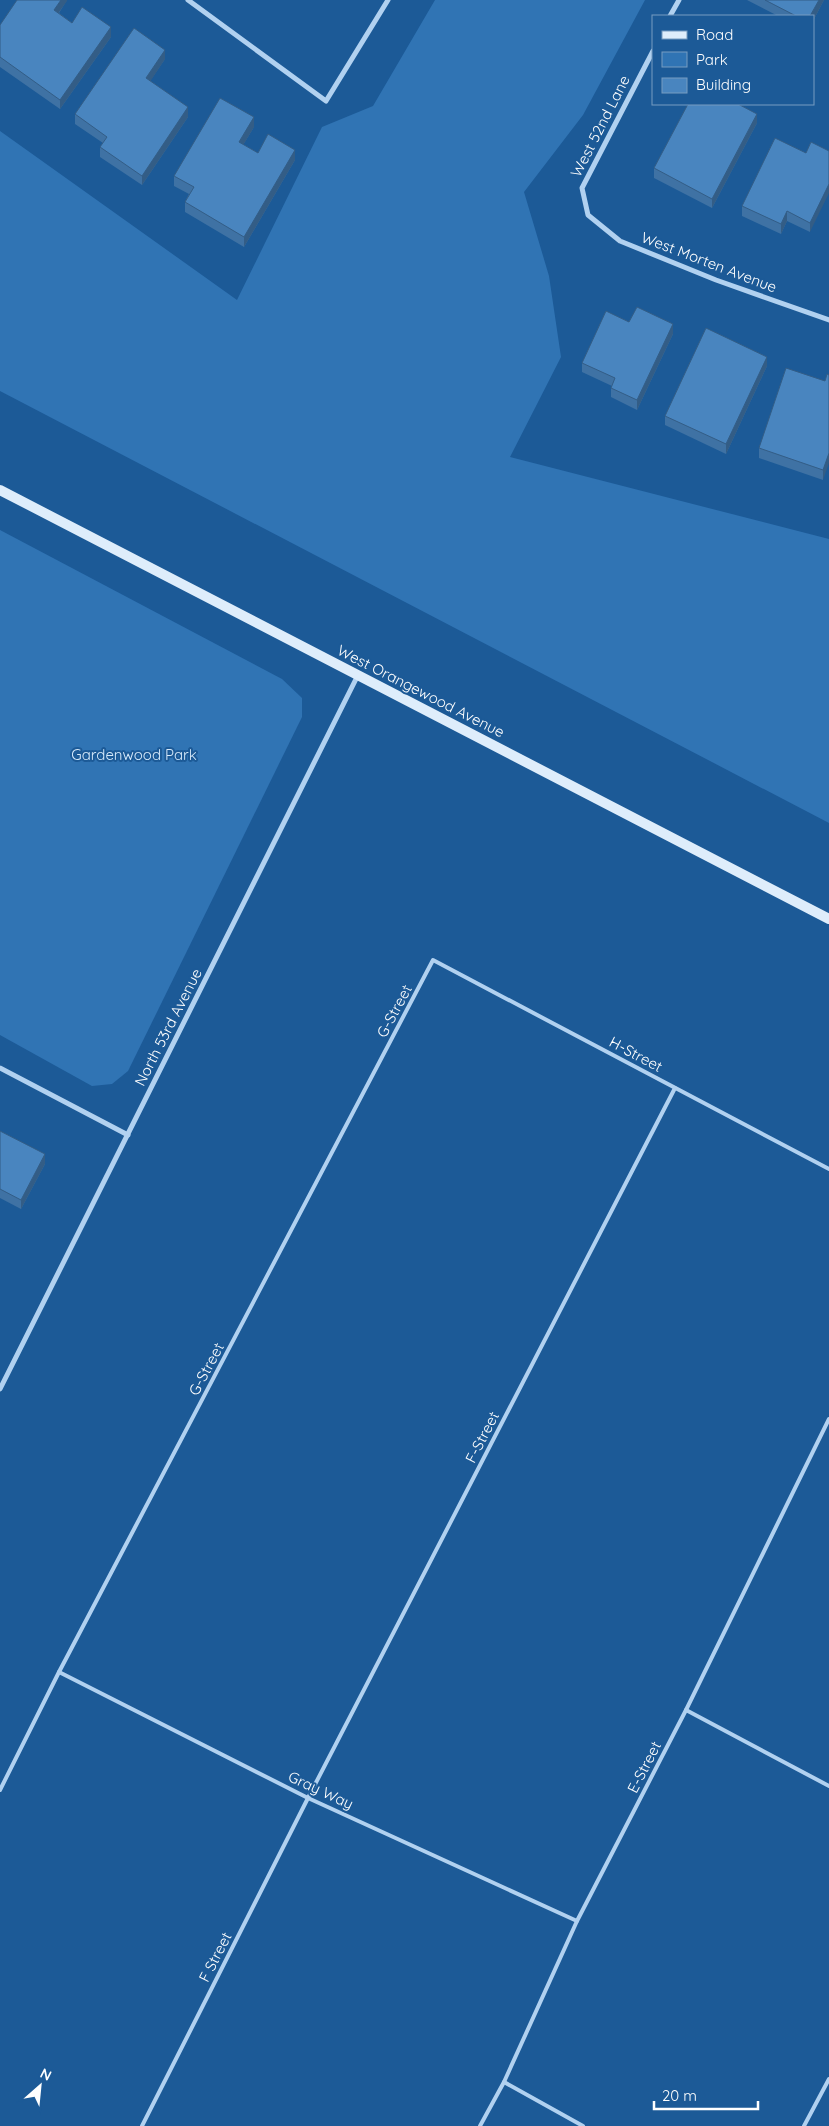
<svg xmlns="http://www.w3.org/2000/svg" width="829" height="2126" font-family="Quicksand,sans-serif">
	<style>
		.green { fill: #3074b4 }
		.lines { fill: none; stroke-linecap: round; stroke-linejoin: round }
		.lane { stroke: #b1d1f0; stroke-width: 4 }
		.street { stroke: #b1d1f0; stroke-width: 5 }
		.secondary { stroke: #deedfb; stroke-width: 10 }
		.wall { fill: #3f72a4 }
		.shaded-wall { fill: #335d86 }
		.building { fill: #4985bf; stroke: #335d86 }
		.labels { text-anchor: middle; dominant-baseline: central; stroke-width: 4; stroke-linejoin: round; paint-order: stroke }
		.street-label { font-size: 15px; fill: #fff; stroke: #1c5a97 }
		.park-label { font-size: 15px; fill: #d7eafb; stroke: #1c5a97 }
	</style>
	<rect width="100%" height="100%" fill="#1c5a97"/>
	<!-- green -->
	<g class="green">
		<path d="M 435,0 L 645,0 L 583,115 L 524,192 L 549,276 L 561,357 L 510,457 L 829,539 L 829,823 L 0,391 L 0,131 L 237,300 L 322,127 L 373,106 Z"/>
		<path d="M 0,530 L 282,679 L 302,698 L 302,717 L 128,1071 L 112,1084 L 92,1086 L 0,1035 Z"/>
	</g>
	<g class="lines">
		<!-- lane -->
		<g class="lane">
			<path d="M 59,1672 L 308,1798 L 577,1921"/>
			<path d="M 686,1710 L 829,1786"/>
			<path d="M 0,1790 L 59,1672 L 433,960 L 829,1169"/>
			<path d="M 504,2082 L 583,2126"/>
			<path d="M 142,2126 L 308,1798 L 675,1088"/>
			<path d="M 480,2126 L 504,2082 L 577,1921 L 686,1710 L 829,1419"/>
			<path d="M 804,2126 L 829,2079"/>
		</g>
		<!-- street -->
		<g class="street">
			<path d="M 188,0 L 326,101 L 388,0"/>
			<path d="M 670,16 L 679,0"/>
			<path d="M 653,51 L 582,188 L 588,215 L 620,241 L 716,280 L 829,320"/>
			<path d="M 0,1068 L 128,1135"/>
			<path d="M 0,1389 L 358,675"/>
		</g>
		<!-- secondary -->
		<path class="secondary" d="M 0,490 L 829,919"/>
	</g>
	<!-- wall -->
	<g class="wall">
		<path d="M 67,0 L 59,13 L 72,23 L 111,37 L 60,109 L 0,67 L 0,25 Z"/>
		<path d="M 747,0 L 824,0 L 813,21 L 813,16 L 778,16 Z"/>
		<path d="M 165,59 L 150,81 L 188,117 L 142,185 L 100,157 L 100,147 L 103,143 L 75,124 L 75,114 Z"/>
		<path d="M 757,123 L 712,208 L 654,178 L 654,168 Z"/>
		<path d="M 254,127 L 243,145 L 258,153 L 295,160 L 244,247 L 185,212 L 185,202 L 189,194 L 174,186 L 174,176 Z"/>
		<path d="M 811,142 L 810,232 L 787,221 L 781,234 L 742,216 L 742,206 L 806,153 Z"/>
		<path d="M 629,322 L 673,334 L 637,410 L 611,397 L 611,388 L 612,386 L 582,372 L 582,363 Z"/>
		<path d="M 767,366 L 726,454 L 665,425 L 665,416 Z"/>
		<path d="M 825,381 L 823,480 L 759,458 L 759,448 Z"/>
		<path d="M 0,1131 L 45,1164 L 21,1209 L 0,1198 Z"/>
	</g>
	<!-- shaded-wall -->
	<g class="shaded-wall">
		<path d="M 61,0 L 67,0 L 67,1 L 54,19 L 54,10 Z"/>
		<path d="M 819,0 L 824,0 L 813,21 L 813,16 L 810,16 Z"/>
		<path d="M 111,27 L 111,37 L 60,109 L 60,100 Z"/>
		<path d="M 165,50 L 165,59 L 146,88 L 146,78 Z"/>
		<path d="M 188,107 L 188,117 L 142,185 L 142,176 Z"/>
		<path d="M 757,114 L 757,123 L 712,208 L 712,199 Z"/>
		<path d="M 254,117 L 254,127 L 239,152 L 239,142 Z"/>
		<path d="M 295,150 L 295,160 L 244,247 L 244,237 Z"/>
		<path d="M 829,184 L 829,193 L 810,232 L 810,223 Z"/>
		<path d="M 787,211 L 787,221 L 781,234 L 781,224 Z"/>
		<path d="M 673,324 L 673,334 L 637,410 L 637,400 Z"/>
		<path d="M 767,357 L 767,366 L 726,454 L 726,444 Z"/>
		<path d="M 829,453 L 829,463 L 823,480 L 823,470 Z"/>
		<path d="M 45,1154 L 45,1164 L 21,1209 L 21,1200 Z"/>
	</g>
	<!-- building -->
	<g class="building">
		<path d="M 17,0 L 61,0 L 54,10 L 72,23 L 82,7 L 111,27 L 60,100 L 0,57 L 0,25 Z"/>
		<path d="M 765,0 L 819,0 L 810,16 L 796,16 Z"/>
		<path d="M 134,28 L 165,50 L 146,78 L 188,107 L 142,176 L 100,147 L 107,137 L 75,114 Z"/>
		<path d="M 220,98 L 254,117 L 239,142 L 258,153 L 268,134 L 295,150 L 244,237 L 185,202 L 194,187 L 174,176 Z"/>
		<path d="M 688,104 L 738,104 L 757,114 L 712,199 L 654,168 Z"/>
		<path d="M 775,138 L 806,153 L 811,142 L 829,151 L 829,184 L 810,223 L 787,211 L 781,224 L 742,206 Z"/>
		<path d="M 637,307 L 673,324 L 637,400 L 611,388 L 615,378 L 582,363 L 606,311 L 629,322 Z"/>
		<path d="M 706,328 L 767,357 L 726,444 L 665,416 Z"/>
		<path d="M 786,368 L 825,381 L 827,374 L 829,375 L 829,453 L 823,470 L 759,448 Z"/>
		<path d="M 0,1131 L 45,1154 L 21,1200 L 0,1189 Z"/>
	</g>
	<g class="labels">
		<!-- street labels -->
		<g class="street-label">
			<text transform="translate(600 126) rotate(-63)">West 52nd Lane</text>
			<text transform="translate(709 262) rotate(21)">West Morten Avenue</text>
			<text transform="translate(421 691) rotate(27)">West Orangewood Avenue</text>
			<text transform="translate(394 1011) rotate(-62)">G-Street</text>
			<text transform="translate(168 1027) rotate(-63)">North 53rd Avenue</text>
			<text transform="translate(636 1054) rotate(28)">H-Street</text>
			<text transform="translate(206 1369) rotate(-62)">G-Street</text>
			<text transform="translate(482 1437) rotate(-63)">F-Street</text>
			<text transform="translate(644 1767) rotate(-63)">E-Street</text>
			<text transform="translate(321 1790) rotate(25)">Gray Way</text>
			<text transform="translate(215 1957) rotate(-63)">F Street</text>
		</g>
		<!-- park labels -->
		<g class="park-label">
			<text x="134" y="754">Gardenwood Park</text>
		</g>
	</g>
	<!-- legend -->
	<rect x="652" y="15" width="162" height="90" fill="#1c5a97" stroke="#779cc1"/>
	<rect x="662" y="31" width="25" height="8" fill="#deedfb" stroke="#779cc1"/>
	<text x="696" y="40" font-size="15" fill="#ffffff">Road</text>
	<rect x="662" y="52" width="25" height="15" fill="#3074b4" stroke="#779cc1"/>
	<text x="696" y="65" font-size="15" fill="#ffffff">Park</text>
	<rect x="662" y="78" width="25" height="15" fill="#4985bf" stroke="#779cc1"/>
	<text x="696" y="90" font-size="15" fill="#ffffff">Building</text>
	<!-- north arrow -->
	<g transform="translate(40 2086) rotate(27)" stroke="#1c5a97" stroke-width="4" paint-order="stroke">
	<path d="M0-4L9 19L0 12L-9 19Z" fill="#ffffff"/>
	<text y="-8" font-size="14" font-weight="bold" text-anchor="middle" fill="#ffffff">N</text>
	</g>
	<!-- scale -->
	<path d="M654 2101v8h104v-8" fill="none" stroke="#ffffff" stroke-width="2.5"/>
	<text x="662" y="2101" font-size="15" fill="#ffffff" stroke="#1c5a97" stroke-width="4" paint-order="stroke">20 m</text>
</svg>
